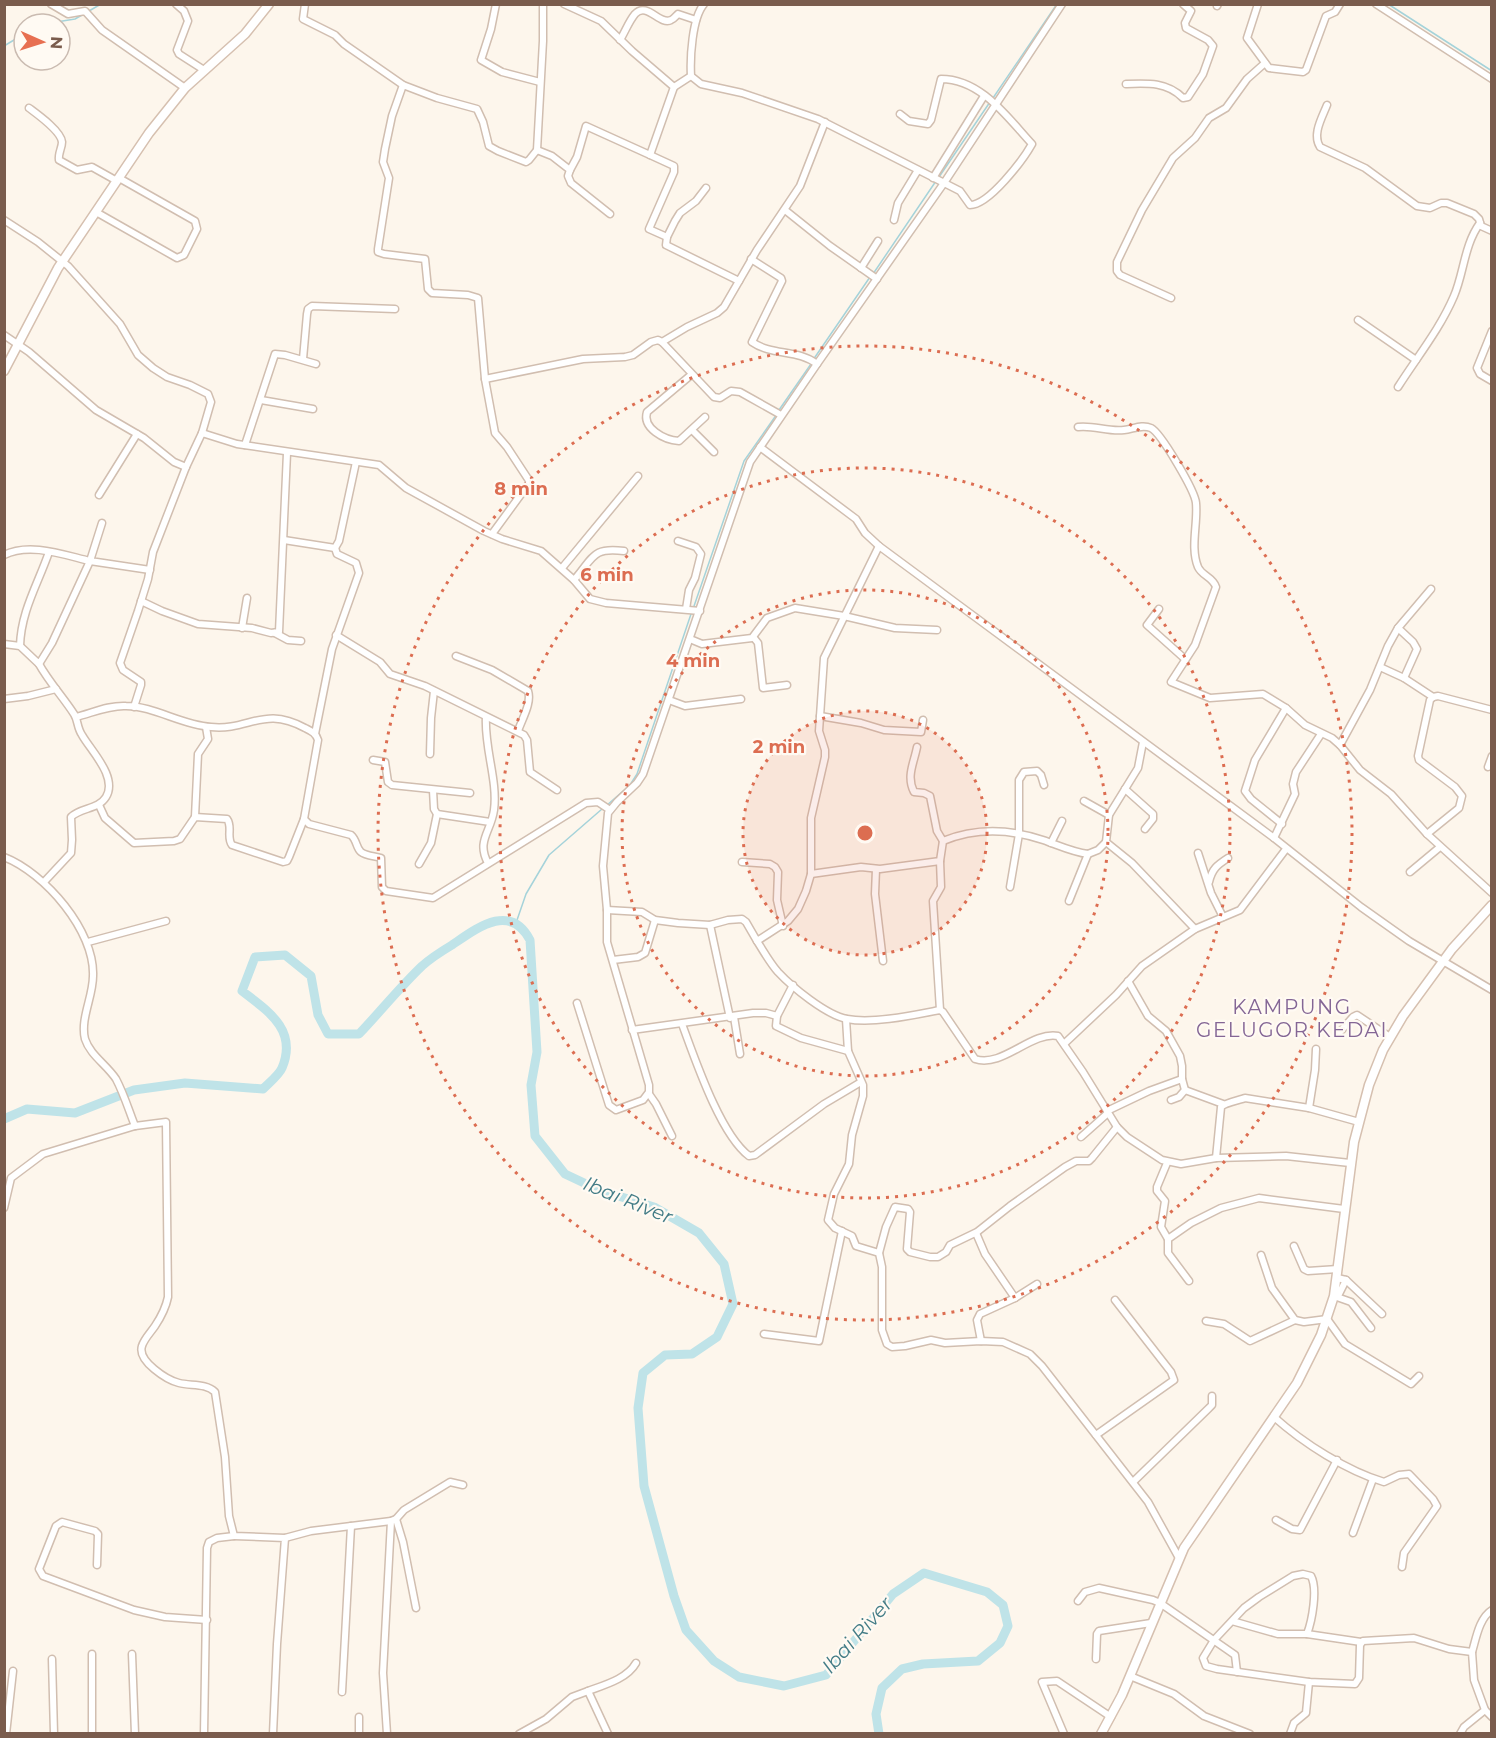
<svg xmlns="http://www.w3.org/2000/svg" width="1496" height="1738" font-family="Montserrat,sans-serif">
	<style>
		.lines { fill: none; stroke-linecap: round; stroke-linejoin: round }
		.stream { stroke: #a5d3da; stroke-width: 1.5 }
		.river { stroke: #bfe3e8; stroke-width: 9 }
		.street-casing { stroke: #d1beb0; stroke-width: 9 }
		.secondary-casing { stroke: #d6c0b0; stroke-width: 11 }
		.street { stroke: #fff; stroke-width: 6 }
		.secondary { stroke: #fff; stroke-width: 8 }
		.ring { fill: none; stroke: #dc6d51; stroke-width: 3; stroke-dasharray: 3 6 }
		.labels { text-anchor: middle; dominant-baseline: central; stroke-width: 4.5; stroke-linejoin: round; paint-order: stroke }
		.neighbourhood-label { font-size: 20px; letter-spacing: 1.5px; fill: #846695; stroke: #fffaf3 }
		.water-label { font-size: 20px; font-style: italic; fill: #437c86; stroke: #fffaf3 }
		.centre { fill: #dc6d51; stroke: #fffaf3; stroke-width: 3 }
		.ring-label { font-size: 18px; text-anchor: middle; font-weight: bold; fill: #dc6d51; stroke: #fffaf3; stroke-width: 4.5; stroke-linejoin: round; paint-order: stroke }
	</style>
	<rect width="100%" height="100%" fill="#fdf6ec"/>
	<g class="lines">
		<!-- stream -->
		<g class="stream">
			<path d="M 1388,4 L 1492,71"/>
			<path d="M 89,11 L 101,4"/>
			<path d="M 44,24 L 75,19 L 82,15"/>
			<path d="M 4,46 L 24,34"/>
			<path d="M 993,98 L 1057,4"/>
			<path d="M 939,177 L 990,102"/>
			<path d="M 873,274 L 936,181"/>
			<path d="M 813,360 L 870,277"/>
			<path d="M 779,410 L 811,364"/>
			<path d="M 693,609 L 744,461 L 777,414"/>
			<path d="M 606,806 L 630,785 L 637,774 L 691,614"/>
			<path d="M 516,923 L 526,894 L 549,855 L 602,809"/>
		</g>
		<!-- river -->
		<path class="river" d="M 4,1119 L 27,1109 L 75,1113 L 134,1090 L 185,1083 L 263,1089 C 269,1083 279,1075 282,1068 C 298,1030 268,1011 242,991 L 255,957 L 285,955 L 311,976 L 318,1015 L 328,1034 L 359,1034 C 380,1012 400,987 422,966 C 431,958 442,951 452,945 C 477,928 510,902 530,940 L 537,1052 L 531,1085 L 535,1136 L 565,1174 L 599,1190 L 654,1207 L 699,1233 L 724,1264 L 733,1304 L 717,1337 L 692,1354 L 665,1355 L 643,1373 L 638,1408 L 644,1486 L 674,1596 L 686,1630 L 714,1661 L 739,1677 L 784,1686 L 826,1675 L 893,1594 L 924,1573 L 987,1592 L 1003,1605 L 1008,1626 L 1000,1643 L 978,1661 L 923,1664 L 902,1669 L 882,1688 L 876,1714 L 879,1734"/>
		<defs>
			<g id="street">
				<path d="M 51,4 L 68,14 L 85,11 L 102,30 L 185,88"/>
				<path d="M 176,4 L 184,11 L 188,21 L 177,50 L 179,54 L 204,70"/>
				<path d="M 305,4 L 303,19 L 335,35 L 344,44 L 403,85 L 437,98 L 477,109 L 483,122 L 489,146 L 498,151 L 526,162 L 529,160 L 537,150 L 543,41 L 543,4"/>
				<path d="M 496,4 L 491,29 L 481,60 L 502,72 L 540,82"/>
				<path d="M 564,4 L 601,21 L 632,51 L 674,87 L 650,155 L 586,126 L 577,157 L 570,170"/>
				<path d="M 704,4 C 692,18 690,58 691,76 L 701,84 L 742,93 L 818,119 L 960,191 L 970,205 C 989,205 1023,160 1032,144 C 1007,117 981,79 941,79 L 931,120 L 928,124 L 909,121 L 900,114"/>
				<path d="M 1258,4 L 1247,38 L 1269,68 L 1303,72 L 1306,70 L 1326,16 L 1335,12 L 1340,4"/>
				<path d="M 1376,4 L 1492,79"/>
				<path d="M 1217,6 L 1218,4"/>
				<path d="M 620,40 C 625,32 629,21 635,14 C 647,1 660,26 671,20 C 674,19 676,16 678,14 L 696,20"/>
				<path d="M 1126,84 C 1148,83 1167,82 1183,98 L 1188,97 L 1203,74 L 1213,46 L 1208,40 L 1186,28 L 1185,23 L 1191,11 L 1183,4"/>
				<path d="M 403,85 L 392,116 L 385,149 L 383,162 L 389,178 L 378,249 L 378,252 L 384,254 L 425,259 L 428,289 L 432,293 L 468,295 L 478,298 L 485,379 L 495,433 L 507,447 L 530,482 L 492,534"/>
				<path d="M 674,87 L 691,76"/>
				<path d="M 1327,105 C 1322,118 1312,134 1320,147 L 1365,168 L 1417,206 L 1430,208 L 1441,203 L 1447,203 L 1474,214 L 1479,219 L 1481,226 L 1492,231"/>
				<path d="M 29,108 C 37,114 61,131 62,142 C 62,148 58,153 59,160 L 77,170 L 92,167 L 117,181"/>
				<path d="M 537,150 L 552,156 L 570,170 L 568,176 L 571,183 L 610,214"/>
				<path d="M 650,155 L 674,166 L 674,172 L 649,229 L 667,237"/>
				<path d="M 933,178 L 984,96"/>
				<path d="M 706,188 L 696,201 L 680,213 L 675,221 L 667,237 L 666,245 L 739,281"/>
				<path d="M 785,210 L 830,246 L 877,279"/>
				<path d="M 96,212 L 177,258 L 184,255 L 197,229 L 195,221 L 119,178"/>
				<path d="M 4,220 L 38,242 L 68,266 L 120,324 L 138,355 L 153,368 L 167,377 L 190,385 L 208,394 L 211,402 L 202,433"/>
				<path d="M 894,220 L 898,203 L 918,170"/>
				<path d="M 751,259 L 781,278 L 782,281 L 752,342 C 772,356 798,349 817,364"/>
				<path d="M 861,268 L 878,241"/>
				<path d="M 1171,298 L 1120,275 L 1117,271 L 1117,262 L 1142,210 L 1173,158 L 1195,138 L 1209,118 L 1226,108 L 1247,79 L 1265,63"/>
				<path d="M 1358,320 L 1416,360"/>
				<path d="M 1492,331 L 1477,368 L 1480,374 L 1492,381"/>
				<path d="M 4,335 L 29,352 L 96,410 L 144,438 L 174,462 L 186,467"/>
				<path d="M 662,342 L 687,327 L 717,313 L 724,307 L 757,250 L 800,186 L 825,122"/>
				<path d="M 303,359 L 307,314 L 308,309 L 312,306 L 395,309"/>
				<path d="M 691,375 L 647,412 C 642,428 664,440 679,441 L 705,417"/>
				<path d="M 485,379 L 583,359 L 625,357 L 633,355 L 651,342 L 658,340 L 662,342 L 714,397 L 720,398 L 731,391 L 740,392 L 781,415"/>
				<path d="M 1398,387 C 1417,357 1440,329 1454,296 C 1464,273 1464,245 1480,223"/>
				<path d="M 261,400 L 313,409"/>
				<path d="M 1078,427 C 1094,425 1108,432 1124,430 C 1133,429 1142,424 1151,428 C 1161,433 1195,491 1196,503 C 1198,524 1190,547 1198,567 C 1202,576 1213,577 1216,587 L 1195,645 L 1171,682 L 1210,698 L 1263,694 L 1286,708"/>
				<path d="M 692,430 L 714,452"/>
				<path d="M 245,445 L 275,354 L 285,355 L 316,364"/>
				<path d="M 760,447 L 856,519 L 865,533 L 879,546 L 1274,838 L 1361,907 L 1409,941 L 1492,990"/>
				<path d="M 99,495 L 137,434"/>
				<path d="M 102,523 L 90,561 L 150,570"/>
				<path d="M 284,540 L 335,548 L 339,541 L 356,462"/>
				<path d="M 678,541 L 696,547 L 701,554 L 695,578 L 689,590 L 686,609"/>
				<path d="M 4,555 C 30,542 64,555 90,561 L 52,643 L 39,664 L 20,646 L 4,644"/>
				<path d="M 562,568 L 638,476"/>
				<path d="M 574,580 C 594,557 592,547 624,551"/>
				<path d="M 141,601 L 162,611 L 198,624 L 252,628 L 271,633 L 279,632 L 287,453"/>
				<path d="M 1159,609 L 1147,625 L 1185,659"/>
				<path d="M 242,628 L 247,598"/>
				<path d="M 1398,628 L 1413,642 L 1417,649 L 1404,678"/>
				<path d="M 275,633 L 288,640 L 301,641"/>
				<path d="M 336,635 L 380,662 L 390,674 L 425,686 L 524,735 L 527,740 L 530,772 L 557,790"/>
				<path d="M 754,638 L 758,643 L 763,688 L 787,685"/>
				<path d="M 690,639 L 702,644 L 752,638 L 767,618 L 795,608 L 844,616 L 895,628 L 937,630"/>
				<path d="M 20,646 C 21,611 38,584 49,552"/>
				<path d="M 456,656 L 492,670 L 528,691 C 532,703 522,719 518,731"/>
				<path d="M 39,664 C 49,682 63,697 74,714 C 78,720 77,728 82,735 C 91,751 118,777 106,797 C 98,810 81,807 71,817 L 72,840 L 71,853 L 44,882"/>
				<path d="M 1380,667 L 1404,678 L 1433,697"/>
				<path d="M 4,699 L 28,696 L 56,689"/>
				<path d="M 669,700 L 685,706 L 741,699"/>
				<path d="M 134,707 L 141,685 L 141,682 L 123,670 L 120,663 L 138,611 L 148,579 L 153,552 L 186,467 L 202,433 L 237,444 L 379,465 L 406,488 L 484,531 L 502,539 L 541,551 L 574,580 L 590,599 L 606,603 L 700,611"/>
				<path d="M 1492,710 L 1438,696 L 1433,697 L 1430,700 L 1418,756 L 1419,760 L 1455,787 L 1462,796 L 1459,808 L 1427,834 L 1492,893"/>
				<path d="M 820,716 L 861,723 L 884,730 L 921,732 L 923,720"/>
				<path d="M 76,717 C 92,713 109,705 126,706 C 154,706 181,725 211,727 C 249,731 264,705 305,728 C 311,731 316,733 318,740 L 304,819 L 309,824 L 351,835 C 357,840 356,848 361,852 C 366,856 375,856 381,858 L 382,887 L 386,891 L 433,898 L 586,803 L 598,802 L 610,810"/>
				<path d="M 486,717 C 484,747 498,781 494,810 C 491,832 476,841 488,863"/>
				<path d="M 315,734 L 332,649 L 359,573 L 356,563 L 337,554 L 335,548"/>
				<path d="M 1143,742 L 1138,768 L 1109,815 L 1106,842 L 1132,863 L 1195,929"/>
				<path d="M 917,747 C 914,763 906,776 914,792 L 924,793 L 930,796 L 937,831 L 943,841"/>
				<path d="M 430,754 L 431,718 L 434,691"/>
				<path d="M 373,760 L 385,762 L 388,782 L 392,785 L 470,793"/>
				<path d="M 1488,767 L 1492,756"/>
				<path d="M 1125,789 L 1153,814 L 1153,819 L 1145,829"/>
				<path d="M 433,790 L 434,809 L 437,814 L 490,822"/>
				<path d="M 1084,801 L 1109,815"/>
				<path d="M 99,805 L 105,818 L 134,843 L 174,841 L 180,839 L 195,817 L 227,819 C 233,827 226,837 232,845 L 283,862 L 287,861 L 289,857 L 304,819"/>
				<path d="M 195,817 L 198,754 L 208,739 L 206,727"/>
				<path d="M 1282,824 L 1251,799 L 1245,791 L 1255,760 L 1286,708 L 1305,725 L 1332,738 L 1340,745"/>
				<path d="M 1427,834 L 1391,794 L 1360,770 L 1340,745 L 1370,690 L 1388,646 L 1398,628 L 1431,589"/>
				<path d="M 1274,838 L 1295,794 L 1293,784 L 1296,772 L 1321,734"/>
				<path d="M 1051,843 L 1062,821"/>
				<path d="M 1198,853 L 1211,893 L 1223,917"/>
				<path d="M 4,857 C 45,873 95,931 93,976 C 93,997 80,1019 85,1039 C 90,1055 107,1065 116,1079 C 124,1094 129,1111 135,1126"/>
				<path d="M 742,862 L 770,864 L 775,867 L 778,872 L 777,900 L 783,926"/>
				<path d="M 419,864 L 431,843 L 437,814"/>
				<path d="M 876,869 L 875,894 L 883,961"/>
				<path d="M 1410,872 L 1440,847"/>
				<path d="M 811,874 L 861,867 L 880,869 L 940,861 L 943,841 C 975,828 1010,829 1043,840 C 1058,845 1072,852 1088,854 L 1098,850 L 1106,842"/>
				<path d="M 1209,882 C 1212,869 1217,865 1228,858"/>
				<path d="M 1010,887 L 1019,834 L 1019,780 L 1024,772 L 1037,771 L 1041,775 L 1044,785"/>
				<path d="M 1069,901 L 1088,854"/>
				<path d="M 607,910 L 642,912 L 655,920 L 678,923 L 710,925 L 728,920 L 742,919 L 746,922 L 757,941 L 788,921 L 798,909 L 806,891 L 811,874 L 811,818 L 825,757 L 825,750 L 819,731 L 824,658 L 879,546"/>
				<path d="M 710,925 L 730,1018"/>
				<path d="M 757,941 C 764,952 770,963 778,972 C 792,987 826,1015 847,1019 C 873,1024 914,1015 940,1010 L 943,1012 L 975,1059 C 1003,1068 1031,1031 1058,1036 L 1083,1072 L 1117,1127 L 1127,1137 L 1162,1160 L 1181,1164 L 1216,1158 L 1286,1156 L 1350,1163"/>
				<path d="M 88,942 L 166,921"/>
				<path d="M 613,960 L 638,957 L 645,953 L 655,920"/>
				<path d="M 1128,981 L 1148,1016 L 1166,1031 L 1180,1056 L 1182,1066 L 1182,1079"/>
				<path d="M 793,985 L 777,1016 L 776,1026 L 801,1038 L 848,1051"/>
				<path d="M 577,1003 L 609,1105 L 616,1110 L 643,1100 L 649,1092 L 649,1085 L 607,942 L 607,910 L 603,866 L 608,813 L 617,802 L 637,783 L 643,774 L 750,462 L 817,364 L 944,183 L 1062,4"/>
				<path d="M 940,1010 L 933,901 L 941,887 L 940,861"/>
				<path d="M 734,1017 L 740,1054"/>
				<path d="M 846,1019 L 848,1051 L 863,1085 L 863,1096 L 852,1135 L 849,1164 L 834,1194 L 828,1220 L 835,1228 L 852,1236 L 856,1246 L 879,1253 L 882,1267 L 882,1330 L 887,1344 L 892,1347 L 905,1346 L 931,1340 L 945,1343 L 981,1341 L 1003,1342 L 1030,1354 L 1042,1366 L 1148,1502 L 1179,1558"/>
				<path d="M 682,1024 C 695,1059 720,1134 749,1156 L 755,1155 L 824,1104 L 861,1082"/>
				<path d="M 632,1030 L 753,1013 L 766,1013 L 777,1016"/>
				<path d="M 1339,1033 L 1353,1017 L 1357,1015 L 1390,1037"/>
				<path d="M 1065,1043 L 1116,995 L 1142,966 L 1195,929 L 1240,910 L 1286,849"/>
				<path d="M 1185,1090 L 1223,1104"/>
				<path d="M 649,1094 L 656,1104 L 672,1136"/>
				<path d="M 1309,1108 L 1315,1070 L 1316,1049"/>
				<path d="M 1107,1111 L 1149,1091 L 1182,1079 L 1185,1090 L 1179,1097 L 1171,1100"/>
				<path d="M 1081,1137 L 1108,1113"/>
				<path d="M 1216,1158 L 1221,1107 C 1224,1103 1240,1100 1245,1098 L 1309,1108 L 1359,1122"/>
				<path d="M 1167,1163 L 1157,1187 L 1157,1191 L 1165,1201 L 1161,1227 L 1168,1239"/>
				<path d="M 4,1208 L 11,1178 L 43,1154 L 135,1126 L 166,1122 L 168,1297 C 166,1307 161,1317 155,1326 C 151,1332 144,1339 142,1346 C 137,1361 167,1380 179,1383 C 191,1386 206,1383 215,1392 L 225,1457 L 229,1516 L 234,1536 L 285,1538 L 277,1644 L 273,1734"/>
				<path d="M 976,1233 L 985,1254 L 1015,1298"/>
				<path d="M 1294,1246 L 1304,1269 L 1308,1271 L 1338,1269"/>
				<path d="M 879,1253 L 886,1227 L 895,1207 L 908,1209 L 910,1212 L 907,1249 L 910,1252 L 930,1257 L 938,1257 L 946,1252 L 950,1245 L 977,1232 L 1010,1206 L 1065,1167 L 1076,1161 L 1089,1161 L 1092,1158 L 1117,1127"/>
				<path d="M 1261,1255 L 1272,1288 L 1295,1320 L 1304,1322 L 1327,1319 L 1345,1344 L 1411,1384 L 1419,1376"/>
				<path d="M 1337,1278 L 1346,1280 L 1382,1314"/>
				<path d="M 1189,1281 L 1168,1253 L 1168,1239 L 1191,1223 L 1221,1208 L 1259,1198 L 1344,1209"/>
				<path d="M 1334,1296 L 1351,1302 L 1371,1328"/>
				<path d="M 1338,1296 L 1346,1280"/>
				<path d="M 1206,1321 L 1224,1324 L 1250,1341 L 1295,1320"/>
				<path d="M 764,1334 L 819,1341 L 842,1231"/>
				<path d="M 981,1341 L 977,1320 L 980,1314 L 1015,1298 L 1037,1284"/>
				<path d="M 1274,1417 C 1303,1443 1347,1471 1384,1482 L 1399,1475 L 1409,1474 L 1433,1499 L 1437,1506 L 1404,1553 L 1402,1567"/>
				<path d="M 1096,1435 L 1174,1380 L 1171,1372 L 1115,1300"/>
				<path d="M 1133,1482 L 1208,1409 L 1212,1405 L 1212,1396"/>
				<path d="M 396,1519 L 403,1542 L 416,1608"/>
				<path d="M 1276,1520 L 1292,1529 L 1300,1530 L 1337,1460"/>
				<path d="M 1353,1533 L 1373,1479"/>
				<path d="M 285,1538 L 311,1531 L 391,1521 L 396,1519 L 404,1510 L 450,1482 L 463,1485"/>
				<path d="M 97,1565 L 98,1534 L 95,1531 L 62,1522 L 56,1526 L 39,1569 L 43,1576 L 134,1610 L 165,1617 L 207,1620"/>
				<path d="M 1078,1601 L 1085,1592 L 1099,1588 L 1153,1600 L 1160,1603 L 1235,1655 L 1237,1672"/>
				<path d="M 1232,1621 L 1278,1634 L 1307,1634 C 1312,1621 1318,1589 1311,1576 L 1303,1574 L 1293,1576 L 1259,1597 L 1244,1608 L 1214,1640 L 1203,1658 L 1206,1666 L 1217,1669 L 1309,1682 L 1355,1684 L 1359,1678 L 1360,1645 L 1363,1641 L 1414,1638 L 1449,1649 L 1472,1652 L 1474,1680 L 1485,1710 L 1464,1727 L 1460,1734"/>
				<path d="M 1307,1634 L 1361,1642"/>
				<path d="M 1472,1652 C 1476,1639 1479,1618 1492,1610"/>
				<path d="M 92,1654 L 92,1734"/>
				<path d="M 132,1654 L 135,1734"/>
				<path d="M 52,1659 L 54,1734"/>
				<path d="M 1096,1659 L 1097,1634 L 1099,1631 L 1151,1623"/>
				<path d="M 1130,1676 L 1174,1694 L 1204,1716 L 1250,1734"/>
				<path d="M 342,1692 L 351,1526"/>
				<path d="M 1485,1710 L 1492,1717"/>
				<path d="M 6,1734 L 13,1671"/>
				<path d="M 204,1734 L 207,1548 L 209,1542 L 217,1538 L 234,1536"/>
				<path d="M 359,1734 L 359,1717"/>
				<path d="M 387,1734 L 383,1673 L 391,1521"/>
				<path d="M 519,1734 L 546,1719 L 572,1697 L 588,1691"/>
				<path d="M 608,1734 L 588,1691 C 604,1685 627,1679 636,1663"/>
				<path d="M 1064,1734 L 1042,1682 L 1057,1681 L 1111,1717"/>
				<path d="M 1290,1734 L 1294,1723 L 1306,1713 L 1309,1682"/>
			</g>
			<g id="secondary">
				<path d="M 4,371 L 58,268 L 149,133 L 185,88 L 245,34 L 269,4"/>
				<path d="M 1101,1734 L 1122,1695 L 1184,1548 L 1297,1383 L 1321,1335 L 1334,1296 L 1354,1142 L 1369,1085 L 1383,1050 L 1403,1016 L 1452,949 L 1492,905"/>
			</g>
		</defs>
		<!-- street casing -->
		<use href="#street" class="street-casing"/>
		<!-- secondary casing -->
		<use href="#secondary" class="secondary-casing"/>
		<!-- street -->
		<use href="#street" class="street"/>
		<!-- secondary -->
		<use href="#secondary" class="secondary"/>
	</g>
	<!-- distance rings -->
	<circle cx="865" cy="833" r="122" fill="#dc6d51" fill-opacity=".12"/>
	<g class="ring">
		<circle cx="865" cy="833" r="122"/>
		<circle cx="865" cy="833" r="243"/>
		<circle cx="865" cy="833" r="365"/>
		<circle cx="865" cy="833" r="487"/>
	</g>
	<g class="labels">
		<!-- neighbourhood labels -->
		<g class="neighbourhood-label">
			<text x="1292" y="1007">KAMPUNG<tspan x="1292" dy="23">GELUGOR KEDAI</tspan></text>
		</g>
		<!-- water labels -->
		<g class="water-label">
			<text transform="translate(628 1200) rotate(22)">Ibai River</text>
			<text transform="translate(857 1635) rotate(-48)">Ibai River</text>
		</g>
	</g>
	<circle cx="865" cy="833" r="9" class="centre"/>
	<g class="ring-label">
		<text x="521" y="495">8 min</text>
		<text x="607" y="581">6 min</text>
		<text x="693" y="667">4 min</text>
		<text x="779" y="753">2 min</text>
	</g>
	<!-- border -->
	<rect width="1496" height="1738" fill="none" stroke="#7a5c4d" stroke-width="12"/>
	<!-- north arrow -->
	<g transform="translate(42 42) rotate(93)"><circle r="28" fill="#fffaf3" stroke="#cabbb1" stroke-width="1.5"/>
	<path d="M0-4.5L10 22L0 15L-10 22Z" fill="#e76f51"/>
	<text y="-9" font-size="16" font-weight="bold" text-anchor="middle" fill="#7a5c4d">N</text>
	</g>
</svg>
